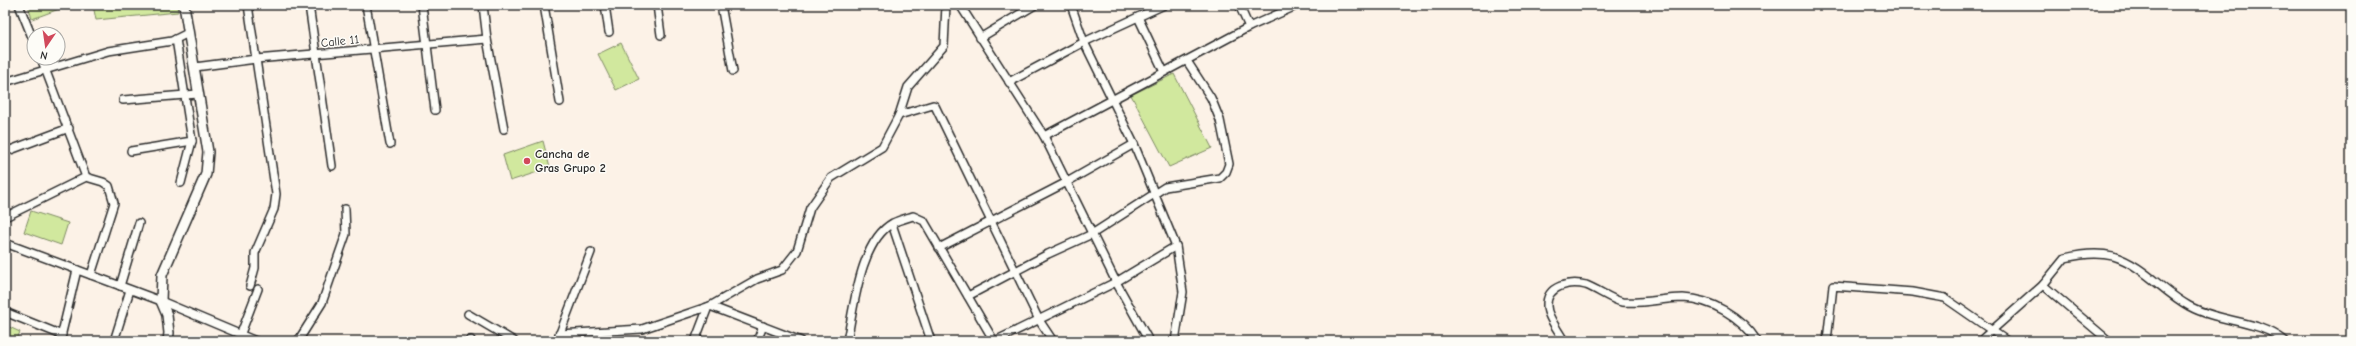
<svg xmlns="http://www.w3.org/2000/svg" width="2356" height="346" font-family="'Comic Neue',sans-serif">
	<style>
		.green { fill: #d1e89e; stroke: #7e8a64 }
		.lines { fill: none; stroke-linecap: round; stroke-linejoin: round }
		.minor-casing { stroke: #2b2b2b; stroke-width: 10 }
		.tertiary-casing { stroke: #2b2b2b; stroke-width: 12 }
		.minor { stroke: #fdfcf7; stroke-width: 7 }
		.tertiary { stroke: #fdfcf7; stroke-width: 9 }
		.poi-dot { fill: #d1495b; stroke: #fdfcf7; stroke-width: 1.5 }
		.labels { text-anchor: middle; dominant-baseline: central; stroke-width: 3; stroke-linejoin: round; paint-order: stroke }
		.street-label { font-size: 12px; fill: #2b2b2b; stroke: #fdfcf7 }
		.poi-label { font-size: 12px; font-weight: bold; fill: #2b2b2b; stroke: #fdfcf7; text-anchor: start }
	</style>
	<rect width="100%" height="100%" fill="#fcf2e7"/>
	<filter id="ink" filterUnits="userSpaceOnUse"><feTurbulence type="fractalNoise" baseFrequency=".025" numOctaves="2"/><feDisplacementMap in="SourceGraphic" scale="8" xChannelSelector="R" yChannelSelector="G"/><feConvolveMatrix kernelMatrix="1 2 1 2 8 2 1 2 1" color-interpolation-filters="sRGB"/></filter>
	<g filter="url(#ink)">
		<!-- green -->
		<g class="green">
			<path d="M 28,5 L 70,5 L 32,19 Z"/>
			<path d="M 93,5 L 177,5 L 178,12 L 96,20 Z"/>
			<path d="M 621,43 L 639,79 L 616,90 L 598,54 Z"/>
			<path d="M 1174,74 L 1212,148 L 1169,167 L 1131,95 Z"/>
			<path d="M 543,141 L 550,168 L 510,181 L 503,155 Z"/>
			<path d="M 31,211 L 68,223 L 61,245 L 24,232 Z"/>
			<path d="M 5,325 L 20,332 L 16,341 L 5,341 Z"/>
		</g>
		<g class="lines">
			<defs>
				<g id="minor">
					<path d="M 19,5 L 34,42"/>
					<path d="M 248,5 L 276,194 L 274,209 L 255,253 L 255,268 L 250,286"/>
					<path d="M 309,5 L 332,166"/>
					<path d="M 366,5 L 390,144"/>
					<path d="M 422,5 L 435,110"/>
					<path d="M 483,5 L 487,39 L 504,129"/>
					<path d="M 544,5 L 560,102"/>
					<path d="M 605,5 L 609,32"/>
					<path d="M 657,5 L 661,35"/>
					<path d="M 721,5 L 733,71"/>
					<path d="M 960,5 L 1044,136 L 1116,282 L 1149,341"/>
					<path d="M 1071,5 L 1084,42 L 1134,144 L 1176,246 L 1183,292 L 1175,341"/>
					<path d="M 1239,5 L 1249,27"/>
					<path d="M 1138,17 L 1164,72"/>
					<path d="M 980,38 L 1035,5"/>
					<path d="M 195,67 L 256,59 L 487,39"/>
					<path d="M 5,82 L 108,51 L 172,41 L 188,33"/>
					<path d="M 1009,82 L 1084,42 L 1164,5"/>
					<path d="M 123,100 L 198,94"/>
					<path d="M 899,115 L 933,105 L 935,106 L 1039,320 L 1053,341"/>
					<path d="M 1044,136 L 1249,27 L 1298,5"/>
					<path d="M 131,151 L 192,141 L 176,39"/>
					<path d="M 5,152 L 69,128"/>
					<path d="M 86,177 L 103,182 L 109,186 L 114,203 L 91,275"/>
					<path d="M 181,183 L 192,141"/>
					<path d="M 5,217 L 86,177 L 41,58"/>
					<path d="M 892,224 L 931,341"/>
					<path d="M 5,243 L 161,301 L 256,341"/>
					<path d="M 939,248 L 1067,182 L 1134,144"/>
					<path d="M 2043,285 L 2109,341"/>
					<path d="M 120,286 L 139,223"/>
					<path d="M 968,296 L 1048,254 L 1092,234 L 1165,187 L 1220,178 L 1226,172 L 1229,164 L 1220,120 L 1211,98 L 1187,61"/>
					<path d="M 710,306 L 801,341"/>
					<path d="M 5,312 L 62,335"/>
					<path d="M 468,314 L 514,341"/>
					<path d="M 559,334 L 642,329 L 710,306 L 757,279 L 782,270 L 797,251 L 810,208 L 831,178 L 882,147 L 899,115 L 908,87 L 944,46 L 946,5"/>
					<path d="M 60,341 L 77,270"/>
					<path d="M 114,341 L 130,290"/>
					<path d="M 238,341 L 258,289"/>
					<path d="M 298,341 L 322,303 L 346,234 L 345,209"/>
					<path d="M 468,341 L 471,340"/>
					<path d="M 557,341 L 591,252"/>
					<path d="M 695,341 L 708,307"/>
					<path d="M 757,341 L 763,326"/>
					<path d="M 847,341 C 854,307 860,241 893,223 C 899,220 907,218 913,216 L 924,221 L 994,341"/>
					<path d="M 995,341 L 1116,282 L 1176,246"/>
					<path d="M 1564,341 C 1559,331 1547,317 1547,306 C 1546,285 1571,281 1586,285 C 1597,289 1612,300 1622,302 C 1643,304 1663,298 1683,298 C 1711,299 1742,317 1757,341"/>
					<path d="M 1827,341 L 1833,286 L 1913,292 L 1945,298 L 2007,341"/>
					<path d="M 1980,341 L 2043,285 L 2065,258 C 2081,254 2097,252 2113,256 C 2143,265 2163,292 2189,306 C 2220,323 2258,319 2285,341"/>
				</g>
				<path id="tertiary" d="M 168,341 L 169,333 L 167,315 L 161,301 L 162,275 L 206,174 L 208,152 L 184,5"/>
			</defs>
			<!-- minor casing -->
			<use href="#minor" class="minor-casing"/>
			<!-- tertiary casing -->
			<use href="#tertiary" class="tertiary-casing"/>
			<!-- minor -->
			<use href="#minor" class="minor"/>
			<!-- tertiary -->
			<use href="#tertiary" class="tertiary"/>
		</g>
	</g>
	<!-- markers -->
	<circle class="poi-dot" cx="527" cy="161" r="4"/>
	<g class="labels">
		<!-- street labels -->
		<g class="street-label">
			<text transform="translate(340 41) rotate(-6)">Calle 11</text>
		</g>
		<!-- poi labels -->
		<g class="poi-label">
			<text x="535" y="154">Cancha de<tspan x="535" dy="14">Gras Grupo 2</tspan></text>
		</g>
	</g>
	<!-- margin -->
	<rect width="2356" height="346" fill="none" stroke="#fdfcf7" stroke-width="20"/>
	<rect x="10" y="10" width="2336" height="326" fill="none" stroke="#2b2b2b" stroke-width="1.5" filter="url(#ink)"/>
	<!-- north arrow -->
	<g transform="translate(46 46) rotate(193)"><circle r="19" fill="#fdfcf7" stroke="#a9a8a5"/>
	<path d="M0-3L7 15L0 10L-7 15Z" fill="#d1495b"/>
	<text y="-6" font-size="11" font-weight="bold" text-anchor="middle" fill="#2b2b2b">N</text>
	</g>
</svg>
